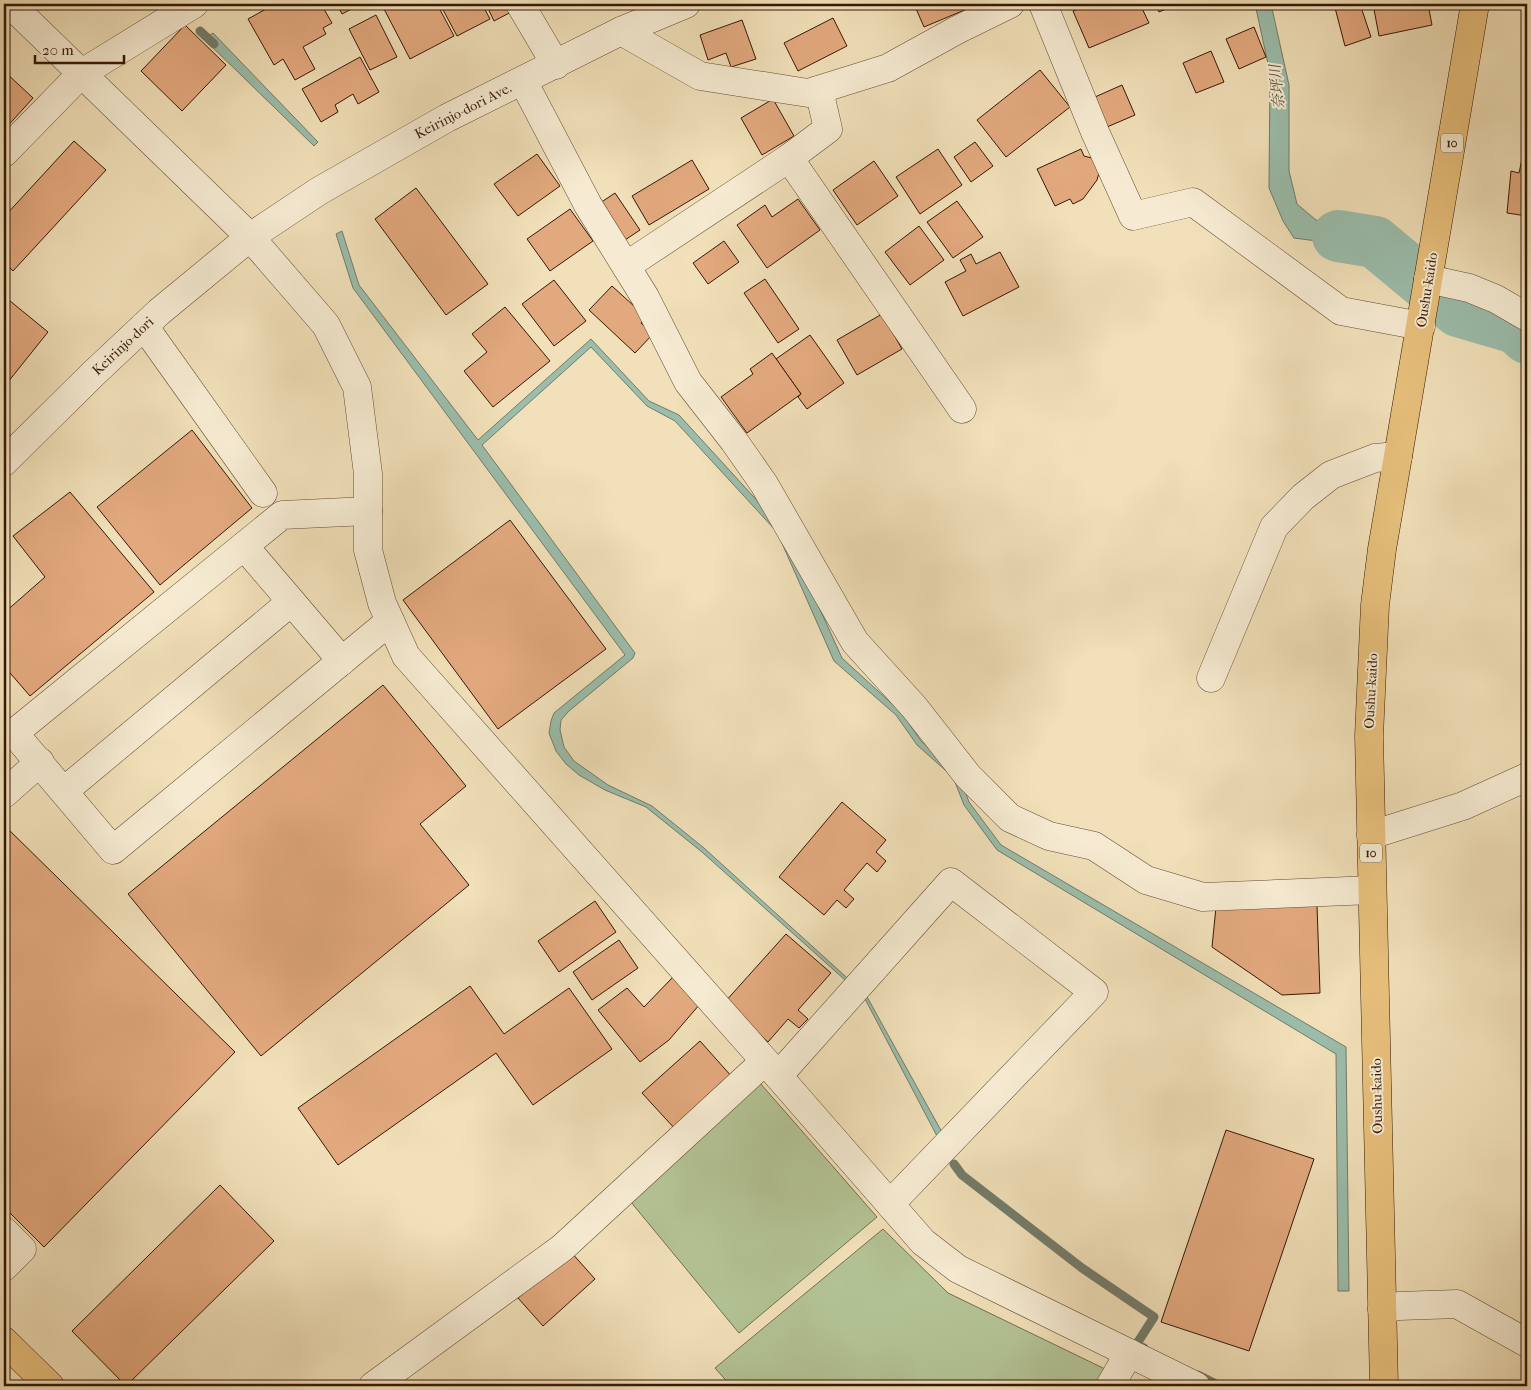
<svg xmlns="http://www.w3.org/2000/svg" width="1531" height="1390" font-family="'IM FELL French Canon','Noto Serif JP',serif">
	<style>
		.green { fill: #b3c395; stroke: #746e4d }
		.water { fill: #9bbdab; stroke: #737b69 }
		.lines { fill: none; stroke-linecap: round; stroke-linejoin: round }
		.stream { stroke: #737b69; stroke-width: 9 }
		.river { stroke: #9bbdab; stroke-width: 52 }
		.building { fill: #e3a97e; stroke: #361805 }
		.minor-casing { stroke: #654a32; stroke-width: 29 }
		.major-casing { stroke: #361805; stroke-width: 29 }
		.highway-casing { stroke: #361805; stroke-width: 29 }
		.minor { stroke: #f6ebd2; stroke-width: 28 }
		.major { stroke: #e8c07c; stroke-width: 28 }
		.highway { stroke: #e8c07c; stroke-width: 28 }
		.labels { text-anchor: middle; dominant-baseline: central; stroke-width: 4; stroke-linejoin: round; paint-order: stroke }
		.shield { fill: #f6ebd2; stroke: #705742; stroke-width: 1 }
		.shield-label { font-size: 12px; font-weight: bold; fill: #361805 }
		.street-label { font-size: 14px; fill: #361805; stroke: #f6ebd2 }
		.water-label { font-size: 15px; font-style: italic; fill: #59523f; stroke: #f6ebd2 }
	</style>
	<rect width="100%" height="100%" fill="#f1e0b9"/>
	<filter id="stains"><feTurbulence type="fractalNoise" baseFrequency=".004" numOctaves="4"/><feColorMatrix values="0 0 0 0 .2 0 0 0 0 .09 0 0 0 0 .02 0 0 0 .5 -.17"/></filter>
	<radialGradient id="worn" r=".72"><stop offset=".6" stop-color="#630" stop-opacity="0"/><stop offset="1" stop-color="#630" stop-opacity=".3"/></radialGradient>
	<!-- green -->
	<g class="green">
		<path d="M 760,1083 L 877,1217 L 739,1333 L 630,1201 Z"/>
		<path d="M 883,1229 L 948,1293 L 1105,1369 L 1094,1386 L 731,1386 L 715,1368 Z"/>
	</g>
	<!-- water -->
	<g class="water">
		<path d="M 1255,4 L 1271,4 L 1289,85 L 1289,171 L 1297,204 L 1316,220 L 1380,235 L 1404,257 L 1401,275 L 1371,248 L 1294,238 L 1283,221 L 1269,188 L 1270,73 Z"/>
		<path d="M 213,33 L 318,142 L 314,146 L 204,39 Z"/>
		<path d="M 342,231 L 359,285 L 478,440 L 591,339 L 649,401 L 679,415 L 784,530 L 842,658 L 901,712 L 921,741 L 959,775 L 969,802 L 1001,845 L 1346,1047 L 1349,1291 L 1338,1291 L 1336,1054 L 997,850 L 964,805 L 953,777 L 917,745 L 896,715 L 834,661 L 777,532 L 675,421 L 647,406 L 591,347 L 482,445 L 635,653 L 633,658 L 569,711 L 561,720 L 560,730 L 564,747 L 574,761 L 608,785 L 652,806 L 704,848 L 866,995 L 943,1134 L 938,1138 L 864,997 L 702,852 L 646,807 L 605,790 L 579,775 L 566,764 L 556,751 L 549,733 L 551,721 L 554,713 L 625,655 L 353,288 L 336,234 Z"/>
		<path d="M 1450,296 L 1515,319 L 1527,327 L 1527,348 L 1508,334 L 1447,313 Z"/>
	</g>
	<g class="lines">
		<!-- stream -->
		<g class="stream">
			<path d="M 200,31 L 214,44"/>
			<path d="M 954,1164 L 962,1175 L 1082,1268 L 1154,1317 L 1136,1345 L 1144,1348"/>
			<path d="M 1198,1375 L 1220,1386"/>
		</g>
		<!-- river -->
		<path class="river" d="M 1338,236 L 1375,242 L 1458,311 L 1516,328 L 1527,338"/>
	</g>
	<!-- building -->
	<g class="building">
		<path d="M 275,4 L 321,4 L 332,23 L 323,28 L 326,34 L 303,47 L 315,69 L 295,80 L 283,59 L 274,65 L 248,19 Z"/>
		<path d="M 337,4 L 361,4 L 342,14 Z"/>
		<path d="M 390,4 L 437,4 L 454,36 L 410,59 L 383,7 Z"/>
		<path d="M 440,4 L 482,4 L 490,19 L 457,36 Z"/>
		<path d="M 486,4 L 512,4 L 515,10 L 494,21 Z"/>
		<path d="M 914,4 L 965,4 L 967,9 L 924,27 Z"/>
		<path d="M 1090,4 L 1140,4 L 1149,23 L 1089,48 L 1073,11 Z"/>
		<path d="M 1155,4 L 1178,4 L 1159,12 Z"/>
		<path d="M 1334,4 L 1360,4 L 1371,37 L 1345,46 Z"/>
		<path d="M 1373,4 L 1428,4 L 1432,25 L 1379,36 Z"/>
		<path d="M 376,15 L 397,57 L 370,70 L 349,29 Z"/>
		<path d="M 833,18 L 847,46 L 798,71 L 784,43 Z"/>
		<path d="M 742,20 L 756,59 L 731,67 L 726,53 L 708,60 L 700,35 Z"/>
		<path d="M 185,25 L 226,65 L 182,111 L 141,71 Z"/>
		<path d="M 1254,27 L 1266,57 L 1239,69 L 1226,39 Z"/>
		<path d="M 1211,51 L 1224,82 L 1196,93 L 1183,63 Z"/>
		<path d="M 360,57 L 379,92 L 358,104 L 353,94 L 335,105 L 338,112 L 321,122 L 302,89 Z"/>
		<path d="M 1040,70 L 1070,107 L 1006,157 L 977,120 Z"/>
		<path d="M 4,71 L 33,98 L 4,130 Z"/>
		<path d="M 1122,85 L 1135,115 L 1107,127 L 1095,97 Z"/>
		<path d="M 773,99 L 794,136 L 762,155 L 741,118 Z"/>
		<path d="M 74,141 L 106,170 L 13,271 L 4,262 L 4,217 Z"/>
		<path d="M 975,142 L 993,166 L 971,182 L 954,157 Z"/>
		<path d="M 938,149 L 962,185 L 920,214 L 896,177 Z"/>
		<path d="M 1081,149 L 1084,156 L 1092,158 L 1099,173 L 1097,180 L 1083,199 L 1073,204 L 1070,199 L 1055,206 L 1037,169 Z"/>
		<path d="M 537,154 L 560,186 L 518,216 L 494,184 Z"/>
		<path d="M 1522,159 L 1527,160 L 1527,216 L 1507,213 L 1511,171 L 1519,173 Z"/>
		<path d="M 692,160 L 709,189 L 649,225 L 632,196 Z"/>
		<path d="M 874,161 L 898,196 L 857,225 L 833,190 Z"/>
		<path d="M 416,188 L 488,284 L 446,315 L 375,219 Z"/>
		<path d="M 615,193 L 640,230 L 622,242 L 597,205 Z"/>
		<path d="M 798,199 L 820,230 L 767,268 L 737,225 L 765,205 L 772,217 Z"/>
		<path d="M 957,201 L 983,237 L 953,258 L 927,222 Z"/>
		<path d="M 570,209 L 593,241 L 550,271 L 527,239 Z"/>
		<path d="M 919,226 L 944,260 L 910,285 L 885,252 Z"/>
		<path d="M 724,241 L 739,262 L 708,284 L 693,263 Z"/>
		<path d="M 1000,252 L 1019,287 L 963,316 L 945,282 L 966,271 L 960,260 L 971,254 L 976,264 Z"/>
		<path d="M 765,279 L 799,329 L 778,343 L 744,293 Z"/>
		<path d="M 554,280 L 586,321 L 554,346 L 522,304 Z"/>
		<path d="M 612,286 L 646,317 L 641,323 L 653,334 L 635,353 L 589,310 Z"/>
		<path d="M 4,296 L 48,332 L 4,387 Z"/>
		<path d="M 505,307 L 550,361 L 493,407 L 464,371 L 487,352 L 472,334 Z"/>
		<path d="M 882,314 L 902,349 L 857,375 L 837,340 Z"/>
		<path d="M 810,335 L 844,383 L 807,409 L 798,397 L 801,394 L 776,359 Z"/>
		<path d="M 772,353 L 801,394 L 747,433 L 721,397 L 753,374 L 750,369 Z"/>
		<path d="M 192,430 L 252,508 L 160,585 L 97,507 Z"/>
		<path d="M 70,492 L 154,592 L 30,696 L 4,666 L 4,613 L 45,577 L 13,536 Z"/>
		<path d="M 510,520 L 606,649 L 498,729 L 403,600 Z"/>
		<path d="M 383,685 L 466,786 L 420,824 L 469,885 L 261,1056 L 128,894 Z"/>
		<path d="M 842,802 L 886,840 L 876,852 L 886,861 L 877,872 L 867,863 L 844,890 L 854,899 L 846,908 L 837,900 L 824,915 L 779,877 Z"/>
		<path d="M 4,825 L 235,1052 L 44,1247 L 4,1207 Z"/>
		<path d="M 595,901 L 616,932 L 559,972 L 538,941 Z"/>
		<path d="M 1317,905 L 1320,993 L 1282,995 L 1212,947 L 1216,907 Z"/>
		<path d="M 786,934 L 831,973 L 798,1010 L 808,1019 L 799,1028 L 788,1019 L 768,1042 L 724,1003 Z"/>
		<path d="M 619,940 L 638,968 L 592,1000 L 573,972 Z"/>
		<path d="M 673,977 L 700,1004 L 669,1040 L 640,1062 L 598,1010 L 627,988 L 644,1007 Z"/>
		<path d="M 470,986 L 504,1034 L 569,988 L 612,1049 L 533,1105 L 496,1053 L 338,1165 L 298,1108 Z"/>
		<path d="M 700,1041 L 733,1078 L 676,1130 L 642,1093 Z"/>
		<path d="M 1226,1130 L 1314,1159 L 1249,1351 L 1161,1322 Z"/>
		<path d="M 220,1185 L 274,1241 L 126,1386 L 72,1331 Z"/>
		<path d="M 570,1251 L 595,1279 L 543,1326 L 518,1298 Z"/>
	</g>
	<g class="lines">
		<defs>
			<g id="minor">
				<path d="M 10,4 L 250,237 L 326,325 L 357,387 L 368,474 L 368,550 L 382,603 L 406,656 L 765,1061 L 923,1242 L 958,1269 L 1196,1386"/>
				<path d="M 520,4 L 556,65"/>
				<path d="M 1043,4 L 1095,132 L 1133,216 L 1193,202 L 1341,311 L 1421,326"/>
				<path d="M 621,31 L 700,76 L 808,93 L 888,68 L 957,30 L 1010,4"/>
				<path d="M 523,81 L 588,205 L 645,297 L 688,382 L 734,441 L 764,484 L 855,642 L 914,707 L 968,776 L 1010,818 L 1049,836 L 1094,846 L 1146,880 L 1203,897 L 1372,890"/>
				<path d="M 4,153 L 82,73 L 194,4"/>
				<path d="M 789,158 L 962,409"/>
				<path d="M 626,266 L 789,158 L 828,129 L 819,90"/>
				<path d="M 1428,279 L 1469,288 L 1496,299 L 1527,317"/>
				<path d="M 144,326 L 263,493"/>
				<path d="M 4,462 L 94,373 L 159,312 L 250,237 L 319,191 L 447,118 L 621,31 L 686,4"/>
				<path d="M 368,511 L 282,515 L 14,733 L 113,850 L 390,621"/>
				<path d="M 244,546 L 342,661"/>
				<path d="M 1211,678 L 1274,527 L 1303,497 L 1331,475 L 1375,458 L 1398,456"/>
				<path d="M 64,791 L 291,602"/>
				<path d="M 4,794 L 40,762"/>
				<path d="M 1371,835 L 1463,806 L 1527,777"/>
				<path d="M 778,1076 L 951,882 L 1094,992 L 890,1204"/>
				<path d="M 4,1231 L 22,1249 L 4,1267"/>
				<path d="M 1382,1309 L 1399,1306 L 1457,1304 L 1527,1343"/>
				<path d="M 373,1386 L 562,1248 L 765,1061"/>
				<path d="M 1110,1386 L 1129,1353"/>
			</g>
			<path id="major" d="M 1384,1386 L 1369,736 L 1375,605 L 1382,549 L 1398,456 L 1475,4"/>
			<path id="highway" d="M 4,1341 L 50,1386"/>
		</defs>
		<!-- minor casing -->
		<use href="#minor" class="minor-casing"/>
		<!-- major casing -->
		<use href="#major" class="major-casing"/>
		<!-- highway casing -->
		<use href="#highway" class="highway-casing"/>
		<!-- minor -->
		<use href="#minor" class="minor"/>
		<!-- major -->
		<use href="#major" class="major"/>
		<!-- highway -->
		<use href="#highway" class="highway"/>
	</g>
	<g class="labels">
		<!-- shield labels -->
		<g class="shield">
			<rect x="1441" y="133.5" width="22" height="19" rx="4"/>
			<rect x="1360" y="843.5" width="22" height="19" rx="4"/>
		</g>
		<g class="shield-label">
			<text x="1452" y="143">10</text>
			<text x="1371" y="853">10</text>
		</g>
		<!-- street labels -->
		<g class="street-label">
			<text transform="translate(463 111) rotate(-27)">Keirinjo-dori Ave.</text>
			<text transform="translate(1427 290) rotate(-81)">Oushu-kaido</text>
			<text transform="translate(123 346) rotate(-43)">Keirinjo-dori</text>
			<text transform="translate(1371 691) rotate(-87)">Oushu-kaido</text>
			<text transform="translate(1377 1096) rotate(-91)">Oushu-kaido</text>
		</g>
		<!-- water labels -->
		<g class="water-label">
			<text transform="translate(1277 87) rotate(-96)">奈坪川</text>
		</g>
	</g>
	<!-- margin -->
	<rect width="1531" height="1390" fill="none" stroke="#f1e0b9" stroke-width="20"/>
	<rect x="5" y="5" width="1521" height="1380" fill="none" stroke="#361805" stroke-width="2.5"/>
	<rect x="10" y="10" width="1511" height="1370" fill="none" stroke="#361805"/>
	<!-- scale -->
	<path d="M35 55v8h89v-8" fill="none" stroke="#361805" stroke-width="2.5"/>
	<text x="42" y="55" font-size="15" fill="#361805" stroke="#f6ebd2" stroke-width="4" paint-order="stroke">20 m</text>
	<rect width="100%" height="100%" filter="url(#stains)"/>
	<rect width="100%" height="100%" fill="url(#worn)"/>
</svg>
